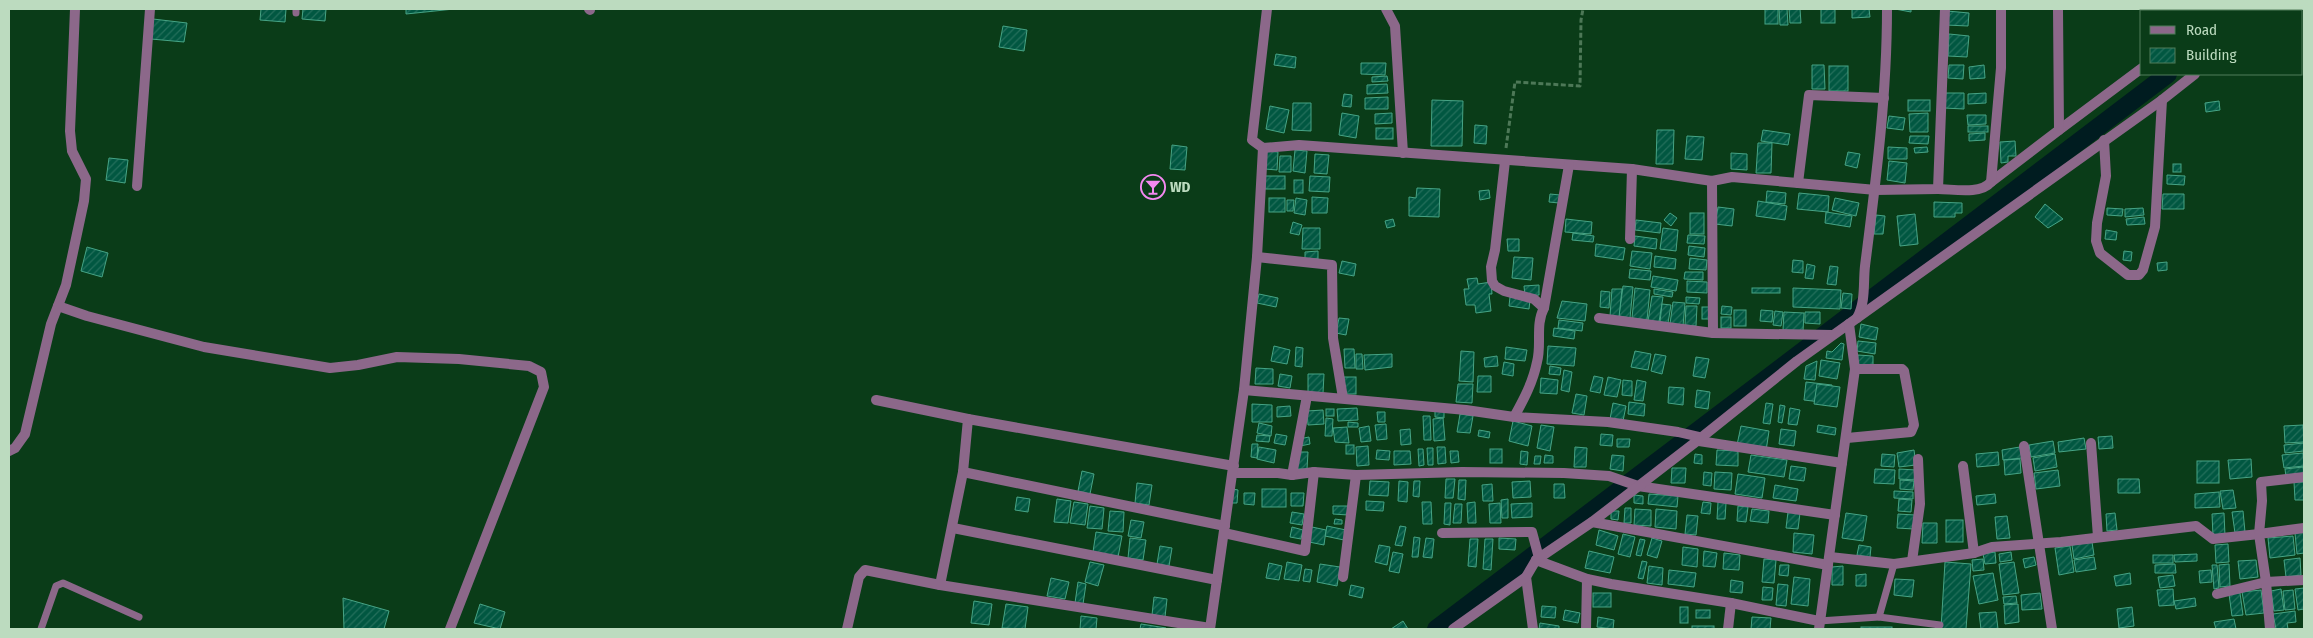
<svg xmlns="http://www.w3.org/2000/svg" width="2313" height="638" font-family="'Fira Sans Condensed',sans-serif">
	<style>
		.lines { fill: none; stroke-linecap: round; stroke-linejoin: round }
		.canal { stroke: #001c20; stroke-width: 18 }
		.building { fill: url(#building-hatch); stroke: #46a485 }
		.path { stroke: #4d7857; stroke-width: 3; stroke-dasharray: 5 2.5; stroke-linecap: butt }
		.lane { stroke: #8c688a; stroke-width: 7 }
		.street { stroke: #8c688a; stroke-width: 10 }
		.labels { text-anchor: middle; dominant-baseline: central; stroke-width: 5; stroke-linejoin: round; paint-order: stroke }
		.poi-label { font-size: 15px; font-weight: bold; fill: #bcdbbf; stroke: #0a3c18; text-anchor: start }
	</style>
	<defs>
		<pattern id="building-hatch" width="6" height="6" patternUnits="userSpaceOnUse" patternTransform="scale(1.25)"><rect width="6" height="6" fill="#015741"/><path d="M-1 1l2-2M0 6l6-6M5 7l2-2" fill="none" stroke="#246f5b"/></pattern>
	</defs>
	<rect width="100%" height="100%" fill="#0a3c18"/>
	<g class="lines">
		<!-- canal -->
		<g class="canal">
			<path d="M 2249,11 L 2253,9"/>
			<path d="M 1436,629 L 2168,74"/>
		</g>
	</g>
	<!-- building -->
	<g class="building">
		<path d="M 261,9 L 286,9 L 285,22 L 260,20 Z"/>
		<path d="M 303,9 L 326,9 L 325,21 L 302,19 Z"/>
		<path d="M 406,9 L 454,9 L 406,14 Z"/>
		<rect x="1765" y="9" width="13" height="15"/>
		<path d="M 1779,9 L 1787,9 L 1788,25 L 1780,25 Z"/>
		<path d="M 1789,9 L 1800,9 L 1801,23 L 1790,23 Z"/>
		<rect x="1821" y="9" width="14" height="14"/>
		<path d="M 1852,9 L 1869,9 L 1870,17 L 1852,18 Z"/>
		<path d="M 1895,9 L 1911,9 L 1911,12 Z"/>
		<path d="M 1947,11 L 1969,13 L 1968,26 L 1946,25 Z"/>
		<path d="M 153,19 L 187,23 L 184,42 L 151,39 Z"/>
		<path d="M 1003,26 L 1027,30 L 1024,51 L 999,47 Z"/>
		<path d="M 1949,34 L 1969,36 L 1967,57 L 1948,56 Z"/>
		<path d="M 1276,54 L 1296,57 L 1295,68 L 1274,65 Z"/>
		<path d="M 1361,63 L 1386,63 L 1385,75 L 1361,74 Z"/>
		<path d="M 1812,65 L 1824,65 L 1825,89 L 1812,89 Z"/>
		<path d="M 1949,65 L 1964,65 L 1963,79 L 1948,78 Z"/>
		<path d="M 1984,65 L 1985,78 L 1970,79 L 1969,67 Z"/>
		<rect x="1829" y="66" width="19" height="25"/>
		<path d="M 1387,76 L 1388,81 L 1372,82 L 1372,77 Z"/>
		<path d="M 1387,84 L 1388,93 L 1367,94 L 1367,85 Z"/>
		<path d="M 1945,93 L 1964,93 L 1964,109 L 1944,108 Z"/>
		<path d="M 1986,93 L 1986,103 L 1968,104 L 1968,94 Z"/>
		<path d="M 1344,94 L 1352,95 L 1351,107 L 1342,106 Z"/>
		<path d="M 1388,97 L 1388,109 L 1365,109 L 1365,98 Z"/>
		<path d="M 1432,100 L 1463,101 L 1462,146 L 1431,146 Z"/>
		<rect x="1908" y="100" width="22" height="11"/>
		<path d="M 2219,101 L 2220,110 L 2206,112 L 2205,103 Z"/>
		<path d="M 1293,103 L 1311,103 L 1311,131 L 1292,130 Z"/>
		<path d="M 1270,106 L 1289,110 L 1284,133 L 1266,129 Z"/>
		<path d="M 1342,113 L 1359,116 L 1356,138 L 1339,135 Z"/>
		<path d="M 1392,113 L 1392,123 L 1375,124 L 1375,114 Z"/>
		<path d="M 1928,113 L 1928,132 L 1910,132 L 1909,114 Z"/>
		<path d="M 1967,115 L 1986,115 L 1986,124 L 1968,125 Z"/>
		<path d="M 1889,116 L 1905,118 L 1903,130 L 1887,128 Z"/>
		<path d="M 1475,125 L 1487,126 L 1486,144 L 1474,143 Z"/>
		<rect x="1968" y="126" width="20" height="6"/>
		<rect x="1376" y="128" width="17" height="11"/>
		<path d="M 1657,130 L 1674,130 L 1673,164 L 1656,164 Z"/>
		<path d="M 1763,130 L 1790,134 L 1788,145 L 1761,141 Z"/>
		<path d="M 1985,133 L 1985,140 L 1969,141 L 1969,134 Z"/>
		<path d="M 1687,136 L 1704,137 L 1702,160 L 1685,159 Z"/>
		<path d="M 1910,136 L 1929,136 L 1928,144 L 1909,143 Z"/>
		<path d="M 2015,141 L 2016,156 L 2008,156 L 2008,162 L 2001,163 L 2000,142 Z"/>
		<path d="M 1758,143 L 1772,143 L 1771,173 L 1756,173 Z"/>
		<path d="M 1172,145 L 1187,147 L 1185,170 L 1170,169 Z"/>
		<path d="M 1888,147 L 1907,148 L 1907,159 L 1888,159 Z"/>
		<path d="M 1927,147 L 1928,152 L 1915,153 L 1914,148 Z"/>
		<path d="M 1295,150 L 1307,151 L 1305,173 L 1293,171 Z"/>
		<path d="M 1266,151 L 1278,152 L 1277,170 L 1265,169 Z"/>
		<path d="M 1848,152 L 1860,154 L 1857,168 L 1845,165 Z"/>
		<path d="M 1731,153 L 1747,154 L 1747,170 L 1731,169 Z"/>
		<path d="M 1315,154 L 1329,155 L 1327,174 L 1314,173 Z"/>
		<path d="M 1280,156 L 1291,156 L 1291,172 L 1279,172 Z"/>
		<path d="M 109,158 L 128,160 L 125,183 L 106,180 Z"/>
		<path d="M 1889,161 L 1907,163 L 1905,183 L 1887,180 Z"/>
		<rect x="2173" y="164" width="8" height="8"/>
		<path d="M 2167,175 L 2185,176 L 2184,185 L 2167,184 Z"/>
		<rect x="1265" y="176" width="20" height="13"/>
		<path d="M 1310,176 L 1330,177 L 1329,192 L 1309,191 Z"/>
		<rect x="1294" y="180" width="9" height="13"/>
		<path d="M 1417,188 L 1440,189 L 1439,217 L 1409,216 L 1409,197 L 1416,198 Z"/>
		<path d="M 1489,190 L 1490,198 L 1480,200 L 1479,191 Z"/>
		<path d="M 1767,191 L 1786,193 L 1785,204 L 1766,202 Z"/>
		<path d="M 1799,193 L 1829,196 L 1828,212 L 1797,209 Z"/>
		<path d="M 1550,194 L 1560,195 L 1559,203 L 1549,202 Z"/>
		<path d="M 2163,194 L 2184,194 L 2184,209 L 2162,209 Z"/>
		<path d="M 1312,197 L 1328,198 L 1327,213 L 1312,213 Z"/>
		<rect x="1269" y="198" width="16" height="14"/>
		<path d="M 1296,198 L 1307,200 L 1305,215 L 1294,213 Z"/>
		<path d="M 1835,198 L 1859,203 L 1856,216 L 1832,210 Z"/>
		<path d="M 1287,200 L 1294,200 L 1293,211 L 1287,211 Z"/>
		<path d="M 1758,201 L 1787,206 L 1785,220 L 1756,216 Z"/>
		<path d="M 1934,202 L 1962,203 L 1962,213 L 1955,213 L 1955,217 L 1934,217 Z"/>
		<path d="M 2045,204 L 2063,219 L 2048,228 L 2035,217 Z"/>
		<path d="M 1718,207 L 1734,209 L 1732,226 L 1715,224 Z"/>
		<path d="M 2107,208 L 2123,209 L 2122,216 L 2107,215 Z"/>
		<path d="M 2143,208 L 2144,215 L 2125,217 L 2125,209 Z"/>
		<path d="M 1826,212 L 1852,216 L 1850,227 L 1825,223 Z"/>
		<path d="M 1670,213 L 1677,218 L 1671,226 L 1664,220 Z"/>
		<rect x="1690" y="213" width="14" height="21"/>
		<path d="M 1915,214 L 1918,244 L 1900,246 L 1897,216 Z"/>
		<path d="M 1876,215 L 1885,216 L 1883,234 L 1874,234 Z"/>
		<path d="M 2144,217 L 2145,224 L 2127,225 L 2126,219 Z"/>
		<path d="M 1393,219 L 1395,226 L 1387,228 L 1385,221 Z"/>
		<path d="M 1566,219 L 1592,222 L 1591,234 L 1565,232 Z"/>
		<path d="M 1636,220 L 1661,223 L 1660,233 L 1635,230 Z"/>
		<path d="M 1293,222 L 1302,225 L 1299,235 L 1290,233 Z"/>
		<path d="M 1303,228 L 1320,228 L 1320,249 L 1302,249 Z"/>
		<path d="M 1663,228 L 1678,230 L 1676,251 L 1660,249 Z"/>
		<path d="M 2106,230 L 2117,232 L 2116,240 L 2105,239 Z"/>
		<path d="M 1573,233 L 1594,236 L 1593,242 L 1572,240 Z"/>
		<path d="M 1688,235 L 1705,236 L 1704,244 L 1687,243 Z"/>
		<path d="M 1635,236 L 1657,239 L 1656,249 L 1634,246 Z"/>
		<path d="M 1507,239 L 1519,239 L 1519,251 L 1508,251 Z"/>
		<path d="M 1596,244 L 1625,248 L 1623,260 L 1595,256 Z"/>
		<path d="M 1689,246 L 1705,248 L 1704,257 L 1688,255 Z"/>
		<path d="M 87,247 L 108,253 L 102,277 L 81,271 Z"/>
		<path d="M 1318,251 L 1318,259 L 1305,259 L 1305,252 Z"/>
		<path d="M 1632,251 L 1652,253 L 1650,269 L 1630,266 Z"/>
		<path d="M 2124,251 L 2132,252 L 2131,261 L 2123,260 Z"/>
		<path d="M 1655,256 L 1676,259 L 1675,269 L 1654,267 Z"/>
		<path d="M 1514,257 L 1533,258 L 1531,280 L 1512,278 Z"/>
		<path d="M 1690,258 L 1707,260 L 1706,270 L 1689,269 Z"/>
		<path d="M 1793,260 L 1803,261 L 1803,273 L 1792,272 Z"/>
		<path d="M 1342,261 L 1356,264 L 1354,276 L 1339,273 Z"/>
		<path d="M 2167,262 L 2167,270 L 2158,271 L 2157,263 Z"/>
		<path d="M 1807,264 L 1815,266 L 1813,279 L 1805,278 Z"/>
		<path d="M 1830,266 L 1838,267 L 1836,285 L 1827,284 Z"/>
		<path d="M 1630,269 L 1651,271 L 1650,280 L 1629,278 Z"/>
		<path d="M 1685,272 L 1703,272 L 1703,280 L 1684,279 Z"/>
		<path d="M 1653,276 L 1678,280 L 1676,291 L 1651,287 Z"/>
		<path d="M 1477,278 L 1478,284 L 1491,282 L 1492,294 L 1489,294 L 1491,311 L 1476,313 L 1475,305 L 1466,305 L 1464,289 L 1469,289 L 1467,279 Z"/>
		<path d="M 1687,281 L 1707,282 L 1707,293 L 1687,292 Z"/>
		<path d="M 1539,285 L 1539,295 L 1525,296 L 1524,286 Z"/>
		<path d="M 1623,286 L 1633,287 L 1630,318 L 1619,316 Z"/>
		<path d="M 1635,288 L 1650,290 L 1647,320 L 1632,318 Z"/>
		<rect x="1752" y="288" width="28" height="5"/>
		<path d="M 1793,288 L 1841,290 L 1840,309 L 1793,307 Z"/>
		<path d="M 1612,289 L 1622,289 L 1619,317 L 1610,316 Z"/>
		<path d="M 1654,289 L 1673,292 L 1672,297 L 1654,294 Z"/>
		<path d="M 1601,291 L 1610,292 L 1609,308 L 1600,307 Z"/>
		<path d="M 1843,293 L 1852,294 L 1851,309 L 1841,308 Z"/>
		<path d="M 1259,294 L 1278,298 L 1276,307 L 1257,303 Z"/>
		<path d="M 1652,296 L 1663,297 L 1659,322 L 1648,321 Z"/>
		<path d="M 1510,297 L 1530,300 L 1529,309 L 1509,306 Z"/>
		<path d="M 1686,297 L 1700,298 L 1699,304 L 1686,303 Z"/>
		<path d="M 1562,301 L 1587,304 L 1585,321 L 1557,318 Z"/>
		<path d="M 1673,302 L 1685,303 L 1683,326 L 1670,324 Z"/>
		<path d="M 1662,304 L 1671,305 L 1668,323 L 1660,322 Z"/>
		<path d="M 1686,306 L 1697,306 L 1696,326 L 1685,325 Z"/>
		<path d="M 1722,306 L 1732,307 L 1731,315 L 1721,314 Z"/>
		<rect x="1702" y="307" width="9" height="12"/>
		<rect x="1734" y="310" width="12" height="16"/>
		<path d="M 1761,310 L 1773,311 L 1772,322 L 1760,321 Z"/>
		<path d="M 1775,311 L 1783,312 L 1781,326 L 1773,325 Z"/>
		<path d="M 1784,312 L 1804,313 L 1803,331 L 1783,330 Z"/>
		<path d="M 1805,312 L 1820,312 L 1820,324 L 1805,323 Z"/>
		<rect x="1721" y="317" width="10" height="11"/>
		<path d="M 1339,318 L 1349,319 L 1346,335 L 1336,333 Z"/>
		<path d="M 1559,320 L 1583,323 L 1582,331 L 1558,328 Z"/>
		<path d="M 1861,324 L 1878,328 L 1876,340 L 1859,337 Z"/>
		<path d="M 1554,328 L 1575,331 L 1574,339 L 1553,336 Z"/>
		<path d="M 1858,341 L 1876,343 L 1875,354 L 1857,351 Z"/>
		<path d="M 1841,343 L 1844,344 L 1842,360 L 1826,358 L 1827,351 L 1832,352 Z"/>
		<path d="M 1274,346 L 1290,350 L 1287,364 L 1271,361 Z"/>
		<path d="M 1548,346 L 1576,348 L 1574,366 L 1547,364 Z"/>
		<path d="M 1296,347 L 1303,348 L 1302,367 L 1295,366 Z"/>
		<path d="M 1506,347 L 1527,350 L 1525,361 L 1505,359 Z"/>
		<path d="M 1344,349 L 1354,349 L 1355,368 L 1345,368 Z"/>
		<path d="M 1461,351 L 1474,352 L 1473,382 L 1459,381 Z"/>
		<path d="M 1635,351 L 1651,354 L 1648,370 L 1631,367 Z"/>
		<path d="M 1356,354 L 1362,354 L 1363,369 L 1356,369 Z"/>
		<path d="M 1392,354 L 1392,367 L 1365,370 L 1364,355 Z"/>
		<path d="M 1655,354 L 1666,356 L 1662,374 L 1651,371 Z"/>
		<path d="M 1858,355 L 1873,356 L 1873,367 L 1857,366 Z"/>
		<path d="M 1497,356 L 1498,366 L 1485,367 L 1484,358 Z"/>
		<path d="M 1696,357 L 1709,359 L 1705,378 L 1693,376 Z"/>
		<path d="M 1821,360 L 1840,363 L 1837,379 L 1819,376 Z"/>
		<path d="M 1817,361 L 1815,380 L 1804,379 L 1806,366 Z"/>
		<path d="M 1504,362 L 1514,364 L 1513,376 L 1502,374 Z"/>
		<path d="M 1550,366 L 1561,368 L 1560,375 L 1549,374 Z"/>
		<path d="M 1256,368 L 1273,369 L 1273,384 L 1255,384 Z"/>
		<path d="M 1564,370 L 1572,372 L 1569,392 L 1561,390 Z"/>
		<path d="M 1280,374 L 1292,376 L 1290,388 L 1278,386 Z"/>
		<path d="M 1308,374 L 1324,374 L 1323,393 L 1308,392 Z"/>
		<path d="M 1478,376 L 1491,376 L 1491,392 L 1477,392 Z"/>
		<path d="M 1594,376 L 1603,378 L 1600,393 L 1590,391 Z"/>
		<rect x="1344" y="377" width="12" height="17"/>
		<path d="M 1608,377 L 1621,380 L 1617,397 L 1604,395 Z"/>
		<path d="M 1541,378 L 1558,380 L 1557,394 L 1540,393 Z"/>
		<path d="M 1623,380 L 1632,381 L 1632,396 L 1622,395 Z"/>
		<path d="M 1637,380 L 1646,382 L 1643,401 L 1634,400 Z"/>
		<path d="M 1806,382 L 1832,385 L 1829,403 L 1804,400 Z"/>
		<path d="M 1458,384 L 1473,384 L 1472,403 L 1456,402 Z"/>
		<path d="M 1817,384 L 1840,387 L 1837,407 L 1814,404 Z"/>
		<path d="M 1669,387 L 1684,388 L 1683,405 L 1668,403 Z"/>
		<path d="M 1697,390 L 1710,392 L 1708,409 L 1695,407 Z"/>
		<path d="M 1576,394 L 1587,396 L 1584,415 L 1572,413 Z"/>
		<path d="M 1629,402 L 1645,404 L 1644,416 L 1628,414 Z"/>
		<path d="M 1613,403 L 1626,406 L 1623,421 L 1610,419 Z"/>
		<path d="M 1766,403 L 1773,404 L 1770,424 L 1763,423 Z"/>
		<path d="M 1252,404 L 1272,405 L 1272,422 L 1252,422 Z"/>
		<path d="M 1780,405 L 1785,406 L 1782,423 L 1778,422 Z"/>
		<path d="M 1290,406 L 1291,416 L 1277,417 L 1277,407 Z"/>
		<path d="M 1357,408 L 1358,420 L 1338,421 L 1337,409 Z"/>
		<path d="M 1790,408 L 1800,410 L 1797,425 L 1788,424 Z"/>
		<rect x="1326" y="409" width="8" height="7"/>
		<path d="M 1323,410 L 1324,424 L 1308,425 L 1307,411 Z"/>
		<path d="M 1435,411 L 1444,411 L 1444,418 L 1435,417 Z"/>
		<path d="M 1377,412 L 1385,412 L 1385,422 L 1378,422 Z"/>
		<path d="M 1460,414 L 1473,416 L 1470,433 L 1457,432 Z"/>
		<path d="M 1423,416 L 1430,416 L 1431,440 L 1424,440 Z"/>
		<path d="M 1326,418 L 1333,419 L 1332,436 L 1325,436 Z"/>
		<path d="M 1443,418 L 1445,440 L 1434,441 L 1433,419 Z"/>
		<path d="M 1513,421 L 1532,426 L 1528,446 L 1509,441 Z"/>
		<path d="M 1348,422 L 1358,423 L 1358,427 L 1348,427 Z"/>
		<path d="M 1259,423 L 1272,426 L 1271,436 L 1257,433 Z"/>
		<path d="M 1386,424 L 1387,439 L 1377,440 L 1375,425 Z"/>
		<path d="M 1541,425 L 1554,427 L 1550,451 L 1537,448 Z"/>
		<path d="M 1818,425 L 1836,428 L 1835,435 L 1817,432 Z"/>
		<path d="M 2303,425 L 2304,442 L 2285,443 L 2284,426 Z"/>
		<path d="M 1369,426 L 1371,441 L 1361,442 L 1359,428 Z"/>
		<path d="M 1741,426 L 1769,431 L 1766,451 L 1737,445 Z"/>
		<path d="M 1347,427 L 1349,443 L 1335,442 L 1333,428 Z"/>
		<path d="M 1410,429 L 1411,444 L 1401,445 L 1400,430 Z"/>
		<path d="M 1781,429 L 1796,431 L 1794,446 L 1779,444 Z"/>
		<path d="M 1479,430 L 1490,432 L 1489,438 L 1478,436 Z"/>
		<path d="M 1276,434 L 1287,436 L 1285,445 L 1274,443 Z"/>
		<path d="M 1601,434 L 1613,435 L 1612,446 L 1600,445 Z"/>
		<path d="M 1257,435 L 1270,436 L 1269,442 L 1256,441 Z"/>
		<path d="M 2112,436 L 2113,448 L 2099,449 L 2098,437 Z"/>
		<path d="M 1309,437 L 1310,444 L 1300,446 L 1299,439 Z"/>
		<path d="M 2084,438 L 2086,449 L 2059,452 L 2058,442 Z"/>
		<path d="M 1617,439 L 1630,439 L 1629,447 L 1617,447 Z"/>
		<path d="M 2053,441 L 2055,453 L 2031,457 L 2029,445 Z"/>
		<path d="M 2304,443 L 2304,451 L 2285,453 L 2284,445 Z"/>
		<path d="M 1252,444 L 1258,444 L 1257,458 L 1251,457 Z"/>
		<rect x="1346" y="445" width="8" height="9"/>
		<path d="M 1368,446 L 1369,465 L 1357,466 L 1356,447 Z"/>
		<path d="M 1259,447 L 1276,450 L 1274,463 L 1257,459 Z"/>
		<path d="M 1437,447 L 1445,447 L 1446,463 L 1438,464 Z"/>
		<path d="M 1575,447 L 1587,448 L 1586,467 L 1574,467 Z"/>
		<path d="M 2020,447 L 2022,458 L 2003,460 L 2002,450 Z"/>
		<path d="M 1427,448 L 1433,448 L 1433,465 L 1428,465 Z"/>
		<path d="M 1418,449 L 1423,449 L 1424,465 L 1419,466 Z"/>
		<rect x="1490" y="449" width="12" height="14"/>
		<path d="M 1377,450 L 1390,451 L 1389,460 L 1376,459 Z"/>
		<path d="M 1717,450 L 1738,451 L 1738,466 L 1716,465 Z"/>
		<path d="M 1914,450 L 1916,465 L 1899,467 L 1897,453 Z"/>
		<path d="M 1394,451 L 1410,451 L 1411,464 L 1394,465 Z"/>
		<path d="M 1450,451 L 1458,451 L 1459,462 L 1451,463 Z"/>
		<path d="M 1521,451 L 1528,452 L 1527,465 L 1520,464 Z"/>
		<path d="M 1298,452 L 1308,452 L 1307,469 L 1297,469 Z"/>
		<path d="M 1998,452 L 1999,465 L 1977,467 L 1976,454 Z"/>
		<path d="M 2303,453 L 2304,466 L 2284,468 L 2282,455 Z"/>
		<path d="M 1695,454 L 1702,455 L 1702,464 L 1694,463 Z"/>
		<path d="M 1882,454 L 1895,455 L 1894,467 L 1881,466 Z"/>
		<path d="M 2055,454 L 2057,467 L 2035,471 L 2033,458 Z"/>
		<path d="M 1545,455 L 1553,456 L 1553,463 L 1544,463 Z"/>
		<path d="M 1612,455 L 1624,456 L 1623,471 L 1610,469 Z"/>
		<path d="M 1751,455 L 1787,460 L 1784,477 L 1748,472 Z"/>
		<path d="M 1535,456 L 1541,456 L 1540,464 L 1534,464 Z"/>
		<path d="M 2020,459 L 2021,473 L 2005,475 L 2004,460 Z"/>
		<path d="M 2251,459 L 2252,477 L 2230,479 L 2228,460 Z"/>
		<rect x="2197" y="461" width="22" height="22"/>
		<path d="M 1791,466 L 1806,468 L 1804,481 L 1789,479 Z"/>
		<path d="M 2303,467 L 2304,474 L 2286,477 L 2285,469 Z"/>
		<path d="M 1672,468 L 1686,468 L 1685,483 L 1671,483 Z"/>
		<path d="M 1875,469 L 1895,470 L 1894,484 L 1874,483 Z"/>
		<path d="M 1899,469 L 1916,470 L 1916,480 L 1899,479 Z"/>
		<path d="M 2058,470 L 2060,486 L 2036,489 L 2034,473 Z"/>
		<path d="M 1082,471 L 1094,474 L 1090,494 L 1078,491 Z"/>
		<path d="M 1704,472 L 1712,473 L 1711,486 L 1703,485 Z"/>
		<path d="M 1715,472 L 1732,473 L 1731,490 L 1714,489 Z"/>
		<path d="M 1738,474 L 1765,478 L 1762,498 L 1735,494 Z"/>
		<path d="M 1446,479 L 1455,479 L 1453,498 L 1445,498 Z"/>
		<path d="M 2118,479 L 2139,479 L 2140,493 L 2118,493 Z"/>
		<path d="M 1459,480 L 1466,480 L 1465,500 L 1458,499 Z"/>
		<path d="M 1900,480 L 1914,481 L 1913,490 L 1900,489 Z"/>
		<path d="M 1370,481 L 1389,482 L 1388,496 L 1369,495 Z"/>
		<path d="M 1399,481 L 1408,482 L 1407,502 L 1398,501 Z"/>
		<path d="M 1414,481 L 1420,481 L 1419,497 L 1413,496 Z"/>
		<path d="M 1530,481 L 1531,497 L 1513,498 L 1512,482 Z"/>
		<path d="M 2294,482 L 2304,482 L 2304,500 L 2295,500 Z"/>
		<path d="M 1137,483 L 1152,485 L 1149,505 L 1135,503 Z"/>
		<path d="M 1492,484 L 1493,501 L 1483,501 L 1482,485 Z"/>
		<path d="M 1554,484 L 1564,484 L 1565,498 L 1554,498 Z"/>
		<path d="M 1775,485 L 1798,489 L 1796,501 L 1773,498 Z"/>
		<path d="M 1233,489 L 1238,490 L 1237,503 L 1232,503 Z"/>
		<rect x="1262" y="489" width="24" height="18"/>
		<path d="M 2233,490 L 2236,508 L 2223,509 L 2220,491 Z"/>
		<path d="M 1894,491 L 1913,492 L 1913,499 L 1894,498 Z"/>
		<path d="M 2219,492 L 2220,507 L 2195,508 L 2195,494 Z"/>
		<path d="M 1244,493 L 1255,493 L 1254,505 L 1244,504 Z"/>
		<path d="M 1291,493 L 1304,493 L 1303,506 L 1291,506 Z"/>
		<path d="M 1649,494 L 1678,496 L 1677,507 L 1648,504 Z"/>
		<path d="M 1995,494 L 1996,503 L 1977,505 L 1976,496 Z"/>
		<path d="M 1634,495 L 1643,496 L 1643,504 L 1634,503 Z"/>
		<path d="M 1017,497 L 1030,499 L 1028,512 L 1015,510 Z"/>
		<path d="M 1057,499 L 1071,501 L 1068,523 L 1054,522 Z"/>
		<path d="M 1508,499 L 1508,518 L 1502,518 L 1501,500 Z"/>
		<path d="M 1899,499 L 1912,500 L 1911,512 L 1898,511 Z"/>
		<path d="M 1366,501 L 1384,502 L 1383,511 L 1366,510 Z"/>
		<path d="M 1074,502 L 1088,504 L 1085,525 L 1070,523 Z"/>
		<path d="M 1422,502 L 1431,502 L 1432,524 L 1423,524 Z"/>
		<path d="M 1475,502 L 1476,523 L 1468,523 L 1467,503 Z"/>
		<path d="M 1703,502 L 1711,503 L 1710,514 L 1701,513 Z"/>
		<path d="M 1718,502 L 1726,503 L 1725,519 L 1717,519 Z"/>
		<path d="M 1445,503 L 1451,503 L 1450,525 L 1444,524 Z"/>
		<path d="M 1500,503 L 1501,523 L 1490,523 L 1489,504 Z"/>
		<path d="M 1532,503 L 1532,517 L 1512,518 L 1511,504 Z"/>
		<path d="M 1455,504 L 1462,504 L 1461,523 L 1453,523 Z"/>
		<path d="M 1090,506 L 1104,508 L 1102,529 L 1087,528 Z"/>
		<path d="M 1333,506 L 1348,506 L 1348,515 L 1333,514 Z"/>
		<path d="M 1738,506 L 1748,507 L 1746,522 L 1737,521 Z"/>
		<path d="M 1625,508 L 1631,508 L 1631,523 L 1624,523 Z"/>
		<path d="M 1635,509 L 1651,510 L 1651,526 L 1634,525 Z"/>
		<path d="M 1656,509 L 1677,511 L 1676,529 L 1655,527 Z"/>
		<path d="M 1752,509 L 1769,511 L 1768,523 L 1750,521 Z"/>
		<path d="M 1110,511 L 1124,512 L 1123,532 L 1108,531 Z"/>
		<path d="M 1611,511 L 1619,511 L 1618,520 L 1611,519 Z"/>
		<path d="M 2243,511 L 2245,532 L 2235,533 L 2232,512 Z"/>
		<path d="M 1292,512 L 1304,514 L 1302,525 L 1290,523 Z"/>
		<path d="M 1788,512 L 1800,513 L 1798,529 L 1786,528 Z"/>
		<path d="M 1846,513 L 1867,516 L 1863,541 L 1842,538 Z"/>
		<path d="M 2115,513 L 2117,530 L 2107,531 L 2106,514 Z"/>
		<path d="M 2224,513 L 2225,536 L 2213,536 L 2212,514 Z"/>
		<path d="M 1898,514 L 1915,515 L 1914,529 L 1897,528 Z"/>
		<path d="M 1687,515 L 1698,516 L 1696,535 L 1685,534 Z"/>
		<path d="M 2007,516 L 2010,538 L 1997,539 L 1995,517 Z"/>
		<path d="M 1335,519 L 1342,520 L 1342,524 L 1334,524 Z"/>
		<path d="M 1131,520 L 1144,522 L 1141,538 L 1128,536 Z"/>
		<rect x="1946" y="520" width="17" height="22"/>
		<path d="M 1923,523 L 1937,523 L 1937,543 L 1922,543 Z"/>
		<path d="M 1327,526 L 1346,530 L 1344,540 L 1325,536 Z"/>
		<path d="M 1400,526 L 1406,527 L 1402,546 L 1395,545 Z"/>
		<path d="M 1292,527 L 1303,530 L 1301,539 L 1290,537 Z"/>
		<path d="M 1312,527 L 1326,530 L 1324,545 L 1309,542 Z"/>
		<path d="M 1599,530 L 1618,536 L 1614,550 L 1596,545 Z"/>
		<path d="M 1096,532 L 1122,536 L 1118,557 L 1093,552 Z"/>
		<path d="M 2304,532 L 2304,553 L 2297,554 L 2295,533 Z"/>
		<path d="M 1794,533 L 1814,535 L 1812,554 L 1793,552 Z"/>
		<path d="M 1623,534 L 1635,537 L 1630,557 L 1618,554 Z"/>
		<path d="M 2293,536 L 2295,555 L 2270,558 L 2268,538 Z"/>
		<path d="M 1414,537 L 1420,538 L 1418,557 L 1412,557 Z"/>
		<path d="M 1130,538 L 1146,540 L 1143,560 L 1128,558 Z"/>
		<path d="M 1426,538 L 1434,539 L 1432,558 L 1423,557 Z"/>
		<path d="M 1499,538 L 1516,539 L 1515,550 L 1499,549 Z"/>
		<path d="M 1652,538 L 1662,541 L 1657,558 L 1647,555 Z"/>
		<path d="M 1470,539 L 1478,539 L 1476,567 L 1468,566 Z"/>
		<path d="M 1485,539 L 1493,539 L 1491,570 L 1483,569 Z"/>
		<path d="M 1640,539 L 1645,540 L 1641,556 L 1636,555 Z"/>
		<path d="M 2092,542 L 2094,555 L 2074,559 L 2072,545 Z"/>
		<path d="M 2228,544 L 2229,562 L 2216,563 L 2215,545 Z"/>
		<path d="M 1379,545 L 1390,547 L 1387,565 L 1375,562 Z"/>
		<path d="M 1859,545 L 1871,547 L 1870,557 L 1857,555 Z"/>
		<path d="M 1160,546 L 1172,548 L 1169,566 L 1157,564 Z"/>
		<path d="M 2070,546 L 2074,572 L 2059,575 L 2055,548 Z"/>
		<path d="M 1683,547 L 1698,549 L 1697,567 L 1682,565 Z"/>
		<path d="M 1589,551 L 1614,557 L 1610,573 L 1585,568 Z"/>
		<path d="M 1704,551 L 1717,553 L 1715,567 L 1703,566 Z"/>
		<path d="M 1393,552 L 1403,554 L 1399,573 L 1389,571 Z"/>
		<path d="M 1995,552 L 1996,563 L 1985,564 L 1983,554 Z"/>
		<path d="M 2011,552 L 2012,560 L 2000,562 L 1999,554 Z"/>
		<path d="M 1724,553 L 1740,555 L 1739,570 L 1723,569 Z"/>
		<path d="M 2197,554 L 2197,561 L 2175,562 L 2174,555 Z"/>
		<rect x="2153" y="555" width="20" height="8"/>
		<path d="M 2034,557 L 2036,565 L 2025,568 L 2023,559 Z"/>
		<path d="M 2094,557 L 2096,569 L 2076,572 L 2074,560 Z"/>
		<path d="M 2300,558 L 2301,575 L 2286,577 L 2284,560 Z"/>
		<path d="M 1764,559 L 1776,560 L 1774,583 L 1762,582 Z"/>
		<path d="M 1983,559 L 1984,570 L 1973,571 L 1972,560 Z"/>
		<path d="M 2256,560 L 2258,577 L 2240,579 L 2238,561 Z"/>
		<path d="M 1642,561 L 1647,562 L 1643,579 L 1638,578 Z"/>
		<path d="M 1090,562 L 1104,565 L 1098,586 L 1085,582 Z"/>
		<path d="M 1287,562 L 1302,565 L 1299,581 L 1284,579 Z"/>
		<path d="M 1945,562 L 1971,564 L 1966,629 L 1941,629 Z"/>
		<path d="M 2014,562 L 2019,593 L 2003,595 L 1999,564 Z"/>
		<path d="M 1269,563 L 1282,566 L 1279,580 L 1266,578 Z"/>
		<path d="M 1320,564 L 1340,567 L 1337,586 L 1317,582 Z"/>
		<path d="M 2175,564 L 2176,573 L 2155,573 L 2155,565 Z"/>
		<path d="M 2229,564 L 2230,586 L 2220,587 L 2219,565 Z"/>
		<path d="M 1780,565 L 1789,565 L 1788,576 L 1779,575 Z"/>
		<path d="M 2212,565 L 2217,565 L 2219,588 L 2214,589 Z"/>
		<path d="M 1649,566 L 1663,568 L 1662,585 L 1647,583 Z"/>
		<path d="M 1843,566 L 1843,585 L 1832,585 L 1832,567 Z"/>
		<path d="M 1305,569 L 1312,570 L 1310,582 L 1303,581 Z"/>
		<path d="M 1669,570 L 1696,573 L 1694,587 L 1668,584 Z"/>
		<path d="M 2211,570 L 2212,582 L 2200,583 L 2199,571 Z"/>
		<path d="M 1993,573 L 1998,600 L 1979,604 L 1973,576 Z"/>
		<path d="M 2130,573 L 2131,584 L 2116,586 L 2114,576 Z"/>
		<path d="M 1866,574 L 1866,586 L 1856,586 L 1856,575 Z"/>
		<path d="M 2173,575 L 2175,586 L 2160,588 L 2158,577 Z"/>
		<path d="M 1794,577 L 1810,579 L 1808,606 L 1791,604 Z"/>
		<path d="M 1051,578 L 1069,582 L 1065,599 L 1047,596 Z"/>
		<path d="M 1895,579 L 1914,580 L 1912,597 L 1894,595 Z"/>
		<path d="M 1731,580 L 1743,582 L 1742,593 L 1730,592 Z"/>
		<path d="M 1078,582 L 1086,584 L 1083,604 L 1075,603 Z"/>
		<path d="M 1778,584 L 1788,585 L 1786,606 L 1776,605 Z"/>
		<path d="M 1351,585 L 1364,588 L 1362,598 L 1349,595 Z"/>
		<path d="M 1763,587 L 1773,588 L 1772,600 L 1762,600 Z"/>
		<path d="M 2304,588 L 2304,609 L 2298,610 L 2295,589 Z"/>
		<path d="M 2173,589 L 2174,605 L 2159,606 L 2157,590 Z"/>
		<path d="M 2281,589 L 2284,610 L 2274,611 L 2271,591 Z"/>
		<path d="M 2261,590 L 2264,613 L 2246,615 L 2242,592 Z"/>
		<path d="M 2293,590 L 2295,609 L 2285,610 L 2283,591 Z"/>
		<rect x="1593" y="593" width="18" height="14"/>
		<path d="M 2040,593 L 2042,609 L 2022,610 L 2021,595 Z"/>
		<path d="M 2240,593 L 2243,615 L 2232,616 L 2229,594 Z"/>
		<path d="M 2016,596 L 2017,603 L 2004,604 L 2003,597 Z"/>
		<path d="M 1154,597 L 1167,599 L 1165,617 L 1152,615 Z"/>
		<path d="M 343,598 L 389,611 L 384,629 L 344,629 Z"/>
		<path d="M 2195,598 L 2196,606 L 2176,609 L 2174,601 Z"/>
		<path d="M 974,601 L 992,604 L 989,625 L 971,623 Z"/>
		<path d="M 480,604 L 505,612 L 500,629 L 474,623 Z"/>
		<path d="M 1006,604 L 1028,607 L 1025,629 L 1002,628 Z"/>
		<path d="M 2018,604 L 2019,622 L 2005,624 L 2004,605 Z"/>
		<path d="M 1542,606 L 1556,607 L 1555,618 L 1541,617 Z"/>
		<rect x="1680" y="607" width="8" height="16"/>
		<path d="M 2132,607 L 2134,626 L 2119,628 L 2117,609 Z"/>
		<path d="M 1565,610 L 1580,613 L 1578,623 L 1563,620 Z"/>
		<rect x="1696" y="610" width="14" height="8"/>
		<path d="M 2295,611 L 2296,622 L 2287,623 L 2288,629 L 2276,629 L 2273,614 Z"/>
		<path d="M 1996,612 L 1998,629 L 1981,629 L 1979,613 Z"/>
		<path d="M 1081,616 L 1097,618 L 1096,629 L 1080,629 Z"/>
		<path d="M 1598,617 L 1614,620 L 1613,629 L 1597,627 Z"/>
		<path d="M 1752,617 L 1771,618 L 1770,629 L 1751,629 Z"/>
		<path d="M 2234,619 L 2236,629 L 2216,629 L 2214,622 Z"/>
		<path d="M 1403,621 L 1408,629 L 1391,629 Z"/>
		<path d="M 1540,623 L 1559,626 L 1559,629 L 1539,629 Z"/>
		<path d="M 1141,624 L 1166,628 L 1166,629 L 1140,629 Z"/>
		<rect x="1692" y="626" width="22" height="3"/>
		<rect x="1861" y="627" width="31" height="2"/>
	</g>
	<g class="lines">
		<!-- path -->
		<path class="path" d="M 1506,148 L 1515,82 L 1580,86 L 1581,20 L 1583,9"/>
		<!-- lane -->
		<g class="lane">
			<path d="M 296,13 L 296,9"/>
			<path d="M 1879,617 L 1940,625"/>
			<path d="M 1819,621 L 1879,617 L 1894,564"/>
			<path d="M 41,629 L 56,586 L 63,583 L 139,617"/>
		</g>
		<!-- street -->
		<g class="street">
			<path d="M 589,9 L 590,10"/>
			<path d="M 1267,9 L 1252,140 L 1263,148 L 1299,145 L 1632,169 L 1712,181 L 1732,177 L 1876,190 L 1938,189 L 1945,9"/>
			<path d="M 1386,9 L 1395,26 L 1403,153"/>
			<path d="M 2217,11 L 2220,9"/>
			<path d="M 2273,11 L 2276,9"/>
			<path d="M 2059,130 L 2142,68"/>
			<path d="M 2104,140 L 2106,176 L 2097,223 L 2096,241 L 2100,253 L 2128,275 L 2139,275 L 2143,270 L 2155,227 L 2162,100"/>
			<path d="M 1505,161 L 1495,250 L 1491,267 L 1492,281 L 1495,286 L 1504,291 L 1534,299 L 1544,308 C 1535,325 1542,344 1537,362 C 1533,382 1524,399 1514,417"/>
			<path d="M 1712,181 L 1713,333"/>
			<path d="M 1991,182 L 2059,130 L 2058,9"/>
			<path d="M 1798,183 L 1809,95 L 1884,98"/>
			<path d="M 137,186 L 150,9"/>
			<path d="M 1938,189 C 1953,189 1980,195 1991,182 L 2001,68 L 2001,9"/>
			<path d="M 1630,239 L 1632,169"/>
			<path d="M 1257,257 L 1332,265 L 1333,338 L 1343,398"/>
			<path d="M 58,306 L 87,316 L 204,347 L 330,368 L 358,365 L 397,357 L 459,359 L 529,366 L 541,372 L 544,387 L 450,629"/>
			<path d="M 1544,308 L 1569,165"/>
			<path d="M 1599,318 L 1713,333 L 1832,335"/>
			<path d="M 1857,318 C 1866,302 1863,283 1865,266 C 1876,180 1887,95 1887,9"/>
			<path d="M 1244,390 L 1466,410 L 1514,417 L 1608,422 L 1678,432 L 1704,438"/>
			<path d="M 876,400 L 968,419"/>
			<path d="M 1847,438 L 1911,432 L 1914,425 L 1904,371 L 1902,369 L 1855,369"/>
			<path d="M 1699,441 L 1842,463"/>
			<path d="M 2091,443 L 2098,537"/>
			<path d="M 2024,446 L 2052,629"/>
			<path d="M 9,451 L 15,448 L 25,434 L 51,324 L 66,285 L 84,201 L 86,179 L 72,151 L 70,131 L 75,9"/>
			<path d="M 1963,466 L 1974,553"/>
			<path d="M 963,472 L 1225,526"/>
			<path d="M 1233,473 L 1278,473 L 1292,475 L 1314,472 L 1356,475 L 1462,472 L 1564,473 L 1609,476 L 1638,486 L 1835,515"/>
			<path d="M 1292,475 L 1307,396"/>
			<path d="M 1592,522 L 1828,565"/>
			<path d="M 953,528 L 1217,580"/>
			<path d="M 1224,533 L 1305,551 L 1314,472"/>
			<path d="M 1442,533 L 1532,532 L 1539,558 L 1536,560"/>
			<path d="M 1830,557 L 1894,564 L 1974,553 L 1992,547 L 2061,542 L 2196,526 L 2213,539 L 2259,534 L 2262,501 L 2261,482 L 2304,477"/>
			<path d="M 1536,560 L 1587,579 L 1611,584 L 1731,603 L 1819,621"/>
			<path d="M 1912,561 L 1920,504 L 1918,459"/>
			<path d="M 1343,577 L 1356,475"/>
			<path d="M 1526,577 L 1533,629"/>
			<path d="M 940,585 L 963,472 L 968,419 L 1234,466"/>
			<path d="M 2217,594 L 2266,582 L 2304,580"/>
			<path d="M 847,629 L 859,577 L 865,570 L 940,585 L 1210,628"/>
			<path d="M 1210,629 L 1244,390 L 1257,257 L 1263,148"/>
			<path d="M 1453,629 L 1526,577 L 1536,560 L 1592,522 L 1697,441 L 1797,361 L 2162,100 L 2195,74"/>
			<path d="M 1586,629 L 1587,579"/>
			<path d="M 1728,629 L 1731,603"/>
			<path d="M 1819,629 L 1855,369 L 1849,324"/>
			<path d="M 2270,629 L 2266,582 L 2259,534 L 2304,528"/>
		</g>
	</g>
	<!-- icons -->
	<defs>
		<symbol id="bar-ring" viewBox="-11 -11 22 22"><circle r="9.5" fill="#0a3c18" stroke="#f489f1" stroke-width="1.5"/><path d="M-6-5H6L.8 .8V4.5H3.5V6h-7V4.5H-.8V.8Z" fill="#f489f1"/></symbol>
	</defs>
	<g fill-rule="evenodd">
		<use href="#bar-ring" x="1139" y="173" width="28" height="28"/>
	</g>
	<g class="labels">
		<!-- poi labels -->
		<g class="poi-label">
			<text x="1170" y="187">WD</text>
		</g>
	</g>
	<!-- border -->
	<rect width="2313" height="638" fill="none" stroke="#bcdbbf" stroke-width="20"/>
	<!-- legend -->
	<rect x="2140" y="10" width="162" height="65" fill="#0a3c18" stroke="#517c5b"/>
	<rect x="2150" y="26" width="25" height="8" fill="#8c688a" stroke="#517c5b"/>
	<text x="2186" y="35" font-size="15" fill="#bcdbbf">Road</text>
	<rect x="2150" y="48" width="25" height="15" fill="url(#building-hatch)" stroke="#517c5b"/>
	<text x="2186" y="60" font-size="15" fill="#bcdbbf">Building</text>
</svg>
